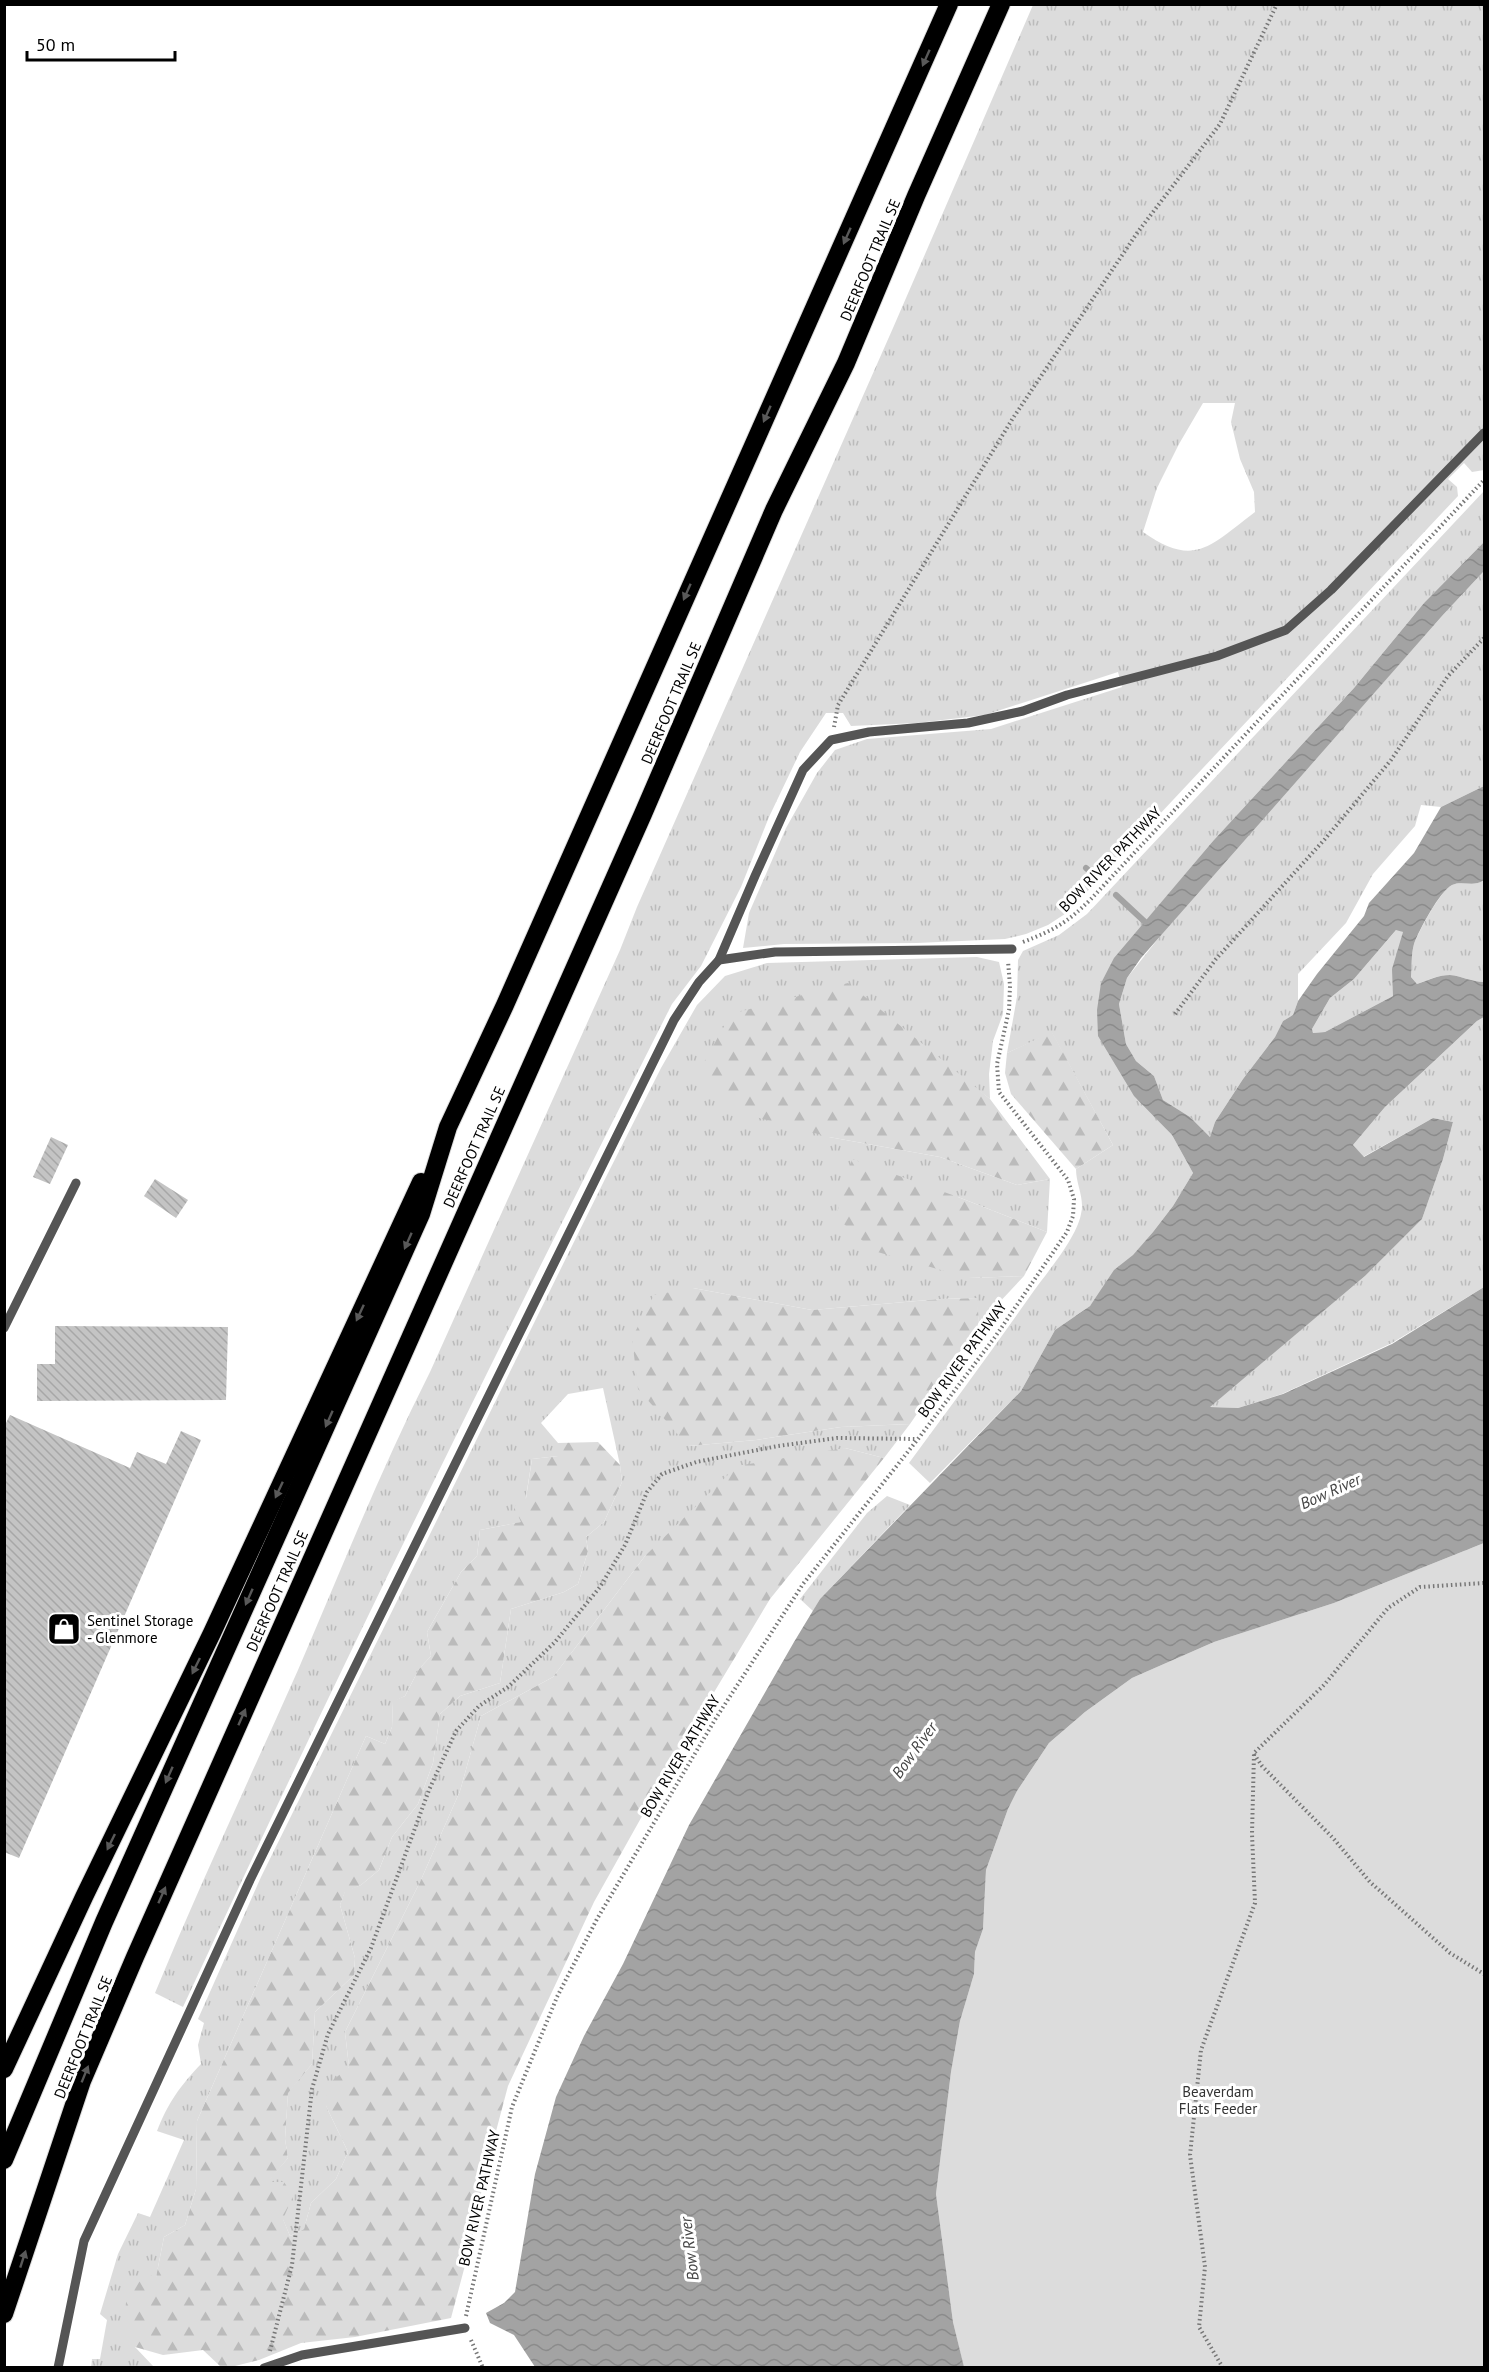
<svg xmlns="http://www.w3.org/2000/svg" width="1489" height="2372" font-family="'PT Sans',sans-serif">
	<style>
		.grass { fill: url(#grass-tufts); fill-rule: evenodd }
		.forest { fill: url(#forest-firs) }
		.park { fill: #dcdcdc }
		.water { fill: url(#water-waves); fill-rule: evenodd }
		.lines { fill: none; stroke-linecap: round; stroke-linejoin: round }
		.stream { stroke: #a3a3a3; stroke-width: 6 }
		.building { fill: url(#building-back-hatch) }
		.motorway-casing { stroke: #dbdbdb; stroke-width: 20 }
		.path { stroke: #777; stroke-width: 4; stroke-dasharray: 1.5 3; stroke-linecap: butt }
		.service { stroke: #555; stroke-width: 9 }
		.motorway { stroke: #000; stroke-width: 18 }
		.oneway { fill: #595959 }
		.labels { text-anchor: middle; dominant-baseline: central; stroke-width: 6; stroke-linejoin: round; paint-order: stroke }
		.street-label { font-size: 15px; fill: #000; stroke: #fff }
		.poi-label { font-size: 15px; fill: #000; stroke: #fff; text-anchor: start }
		.park-label { font-size: 15px; fill: #333; stroke: #fff }
		.water-label { font-size: 16px; font-style: italic; fill: #444; stroke: #fff }
	</style>
	<defs>
		<pattern id="grass-tufts" width="24" height="20" patternUnits="userSpaceOnUse" patternTransform="scale(1.5)"><rect width="24" height="20" fill="#dcdcdc"/><path d="M3 7l-1-3M5 7V3M7 7l1-3M15 17l-1-3M17 17v-4M19 17l1-3" fill="none" stroke="#bbb"/></pattern>
		<pattern id="forest-firs" width="22" height="20" patternUnits="userSpaceOnUse" patternTransform="scale(1.5)"><rect width="22" height="20" fill="#dcdcdc"/><path d="M5 1l3.5 6h-7zM16 11l3.5 6h-7z" fill="#bbb"/></pattern>
		<pattern id="water-waves" width="16" height="10" patternUnits="userSpaceOnUse" patternTransform="scale(1.5)"><rect width="16" height="10" fill="#a3a3a3"/><path d="M0 5q4-4 8 0t8 0" fill="none" stroke="#8b8b8b"/></pattern>
		<pattern id="building-back-hatch" width="6" height="6" patternUnits="userSpaceOnUse" patternTransform="scale(1.5)"><rect width="6" height="6" fill="#c4c4c4"/><path d="M-1 5l2 2M0 0l6 6M5-1l2 2" fill="none" stroke="#a7a7a7"/></pattern>
	</defs>
	<rect width="100%" height="100%" fill="#fff"/>
	<!-- grass -->
	<g class="grass">
		<path d="M 1033,5 L 1484,5 L 1484,470 L 1472,472 L 1464,463 L 1448,479 L 1457,487 L 1458,496 L 1068,912 L 1048,925 L 1026,934 L 1005,939 L 917,943 L 784,944 L 743,948 L 749,913 L 786,828 L 817,773 L 835,750 L 867,739 L 991,729 L 1122,687 L 1118,672 L 985,715 L 917,723 L 851,726 L 843,713 L 826,713 L 800,752 L 769,817 L 741,887 L 701,966 L 672,1004 C 504,1336 339,1669 183,2007 L 155,1993 C 200,1884 250,1778 298,1670 C 341,1570 381,1469 430,1372 L 620,950 L 637,907 L 893,328 ZM 1203,403 L 1235,403 L 1231,422 L 1240,459 L 1254,492 L 1255,512 C 1211,545 1195,569 1143,532 L 1157,488 L 1179,444 Z"/>
		<path d="M 1484,491 L 1484,542 L 1424,603 L 1354,688 L 1213,841 L 1115,958 L 1101,983 L 1155,1117 L 1172,1135 L 1193,1173 L 1173,1206 L 1153,1232 L 1090,1306 L 1055,1330 L 1021,1391 L 930,1483 L 909,1463 C 951,1406 993,1349 1033,1292 C 1048,1271 1076,1239 1081,1214 C 1085,1198 1076,1185 1076,1169 L 1113,1145 L 1052,1033 L 1007,1053 L 1017,997 L 1018,960 L 1023,951 L 1059,935 L 1087,914 Z"/>
		<path d="M 1484,571 L 1484,786 L 1441,807 L 1421,805 L 1415,826 L 1373,874 L 1346,923 L 1298,974 L 1298,1001 L 1293,1015 L 1283,1021 L 1275,1037 L 1243,1079 L 1215,1122 L 1210,1137 L 1190,1117 L 1163,1100 L 1154,1076 L 1136,1061 L 1126,1044 L 1119,1004 L 1127,978 L 1176,916 L 1442,616 Z"/>
		<path d="M 1484,877 L 1484,982 C 1472,982 1462,976 1450,975 C 1439,975 1427,980 1417,984 L 1411,977 C 1412,967 1411,954 1414,944 C 1419,931 1440,891 1452,885 C 1463,880 1473,888 1484,880 Z"/>
		<path d="M 1397,929 L 1403,932 L 1393,996 L 1325,1032 L 1313,1033 L 1312,1029 L 1330,998 L 1354,979 Z"/>
		<path d="M 977,957 L 999,962 L 1004,984 L 1003,1014 L 993,1041 L 989,1074 L 990,1099 L 949,1068 L 829,1137 L 940,1157 L 1017,1185 L 1050,1179 L 1047,1232 L 958,1197 L 969,1278 L 1024,1276 L 979,1324 L 976,1298 L 940,1299 L 812,1310 L 693,1288 L 688,1446 L 756,1440 L 841,1427 L 910,1424 L 884,1458 L 845,1448 L 645,1556 L 553,1677 L 481,1716 L 460,1791 L 420,1882 L 345,2032 L 349,2067 L 326,2106 L 348,2152 L 336,2179 L 311,2203 L 304,2229 L 290,2236 L 267,2182 L 288,2158 L 285,2139 L 288,2092 L 312,2064 L 315,2012 L 354,1975 L 355,1958 L 340,1905 L 345,1891 L 361,1885 L 379,1870 L 392,1837 L 418,1804 L 433,1763 L 440,1714 L 460,1696 L 500,1683 L 511,1609 L 564,1592 L 578,1584 L 588,1551 L 586,1537 L 604,1522 L 622,1482 L 620,1465 L 603,1388 L 568,1394 L 541,1423 L 558,1443 L 558,1456 L 532,1459 L 522,1522 L 480,1530 L 477,1556 L 461,1572 L 427,1632 L 431,1656 L 419,1669 L 405,1696 L 393,1702 L 392,1727 L 385,1744 L 366,1736 L 197,2121 L 196,2189 L 185,2225 L 164,2237 L 156,2277 L 135,2347 L 154,2367 L 91,2368 L 92,2359 L 100,2359 L 107,2320 L 100,2314 L 118,2254 L 138,2213 L 150,2217 L 184,2140 L 157,2131 C 168,2103 180,2086 201,2064 L 198,2045 L 204,2023 L 198,2019 L 261,1877 L 605,1179 L 661,1068 L 697,1005 L 725,976 L 767,963 Z"/>
		<path d="M 1484,1017 L 1484,1287 L 1392,1343 L 1282,1394 L 1238,1408 L 1209,1407 L 1365,1276 L 1422,1219 L 1443,1159 L 1453,1122 L 1433,1118 L 1363,1157 L 1353,1145 L 1385,1107 L 1477,1021 Z"/>
		<path d="M 887,1496 L 910,1505 L 820,1599 L 813,1611 L 800,1599 L 867,1513 Z"/>
	</g>
	<!-- forest -->
	<g class="forest">
		<path d="M 848,983 L 990,1099 L 1050,1179 L 1017,1185 L 940,1157 L 829,1137 L 752,1116 L 699,1071 L 731,1014 Z"/>
		<path d="M 1052,1032 L 1113,1145 L 1076,1169 L 1011,1094 L 1005,1073 L 1007,1053 Z"/>
		<path d="M 852,1159 L 958,1197 L 1047,1232 L 1024,1276 L 969,1278 L 874,1251 L 836,1217 Z"/>
		<path d="M 693,1288 L 812,1310 L 940,1299 L 977,1298 L 979,1324 L 910,1424 L 841,1427 L 756,1440 L 688,1446 L 638,1389 L 632,1338 L 654,1295 Z"/>
		<path d="M 598,1442 L 620,1465 L 622,1482 L 604,1522 L 586,1537 L 588,1551 L 578,1584 L 564,1592 L 511,1609 L 500,1683 L 460,1696 L 440,1714 L 433,1763 L 418,1804 L 392,1837 L 379,1870 L 361,1885 L 345,1892 L 340,1905 L 355,1958 L 354,1975 L 315,2012 L 312,2064 L 288,2093 L 285,2139 L 288,2158 L 268,2182 L 284,2182 L 293,2196 L 283,2219 L 290,2236 L 304,2229 L 311,2203 L 336,2179 L 348,2152 L 326,2106 L 327,2085 L 349,2067 L 345,2032 L 420,1882 L 460,1791 L 481,1716 L 553,1677 L 645,1556 L 737,1466 L 845,1448 L 884,1458 L 770,1599 L 674,1759 L 594,1902 L 508,2086 L 486,2169 L 471,2243 L 451,2318 L 355,2337 L 301,2343 L 259,2360 L 231,2367 L 221,2367 L 203,2350 L 163,2355 L 135,2347 L 124,2326 L 128,2279 L 145,2274 L 156,2277 L 164,2237 L 185,2225 L 196,2189 L 197,2121 L 366,1736 L 385,1744 L 392,1727 L 393,1701 L 405,1696 L 419,1669 L 431,1656 L 427,1632 L 461,1572 L 477,1556 L 480,1530 L 521,1522 L 514,1507 L 526,1498 L 532,1459 L 558,1456 L 558,1443 Z"/>
	</g>
	<!-- park -->
	<path class="park" d="M 1484,1543 L 1484,2367 L 964,2368 L 953,2322 L 936,2194 L 951,2072 L 960,2021 L 974,1974 L 975,1952 L 983,1929 L 986,1870 L 1008,1809 L 1017,1791 L 1049,1743 L 1085,1712 L 1132,1678 L 1214,1642 L 1334,1603 Z"/>
	<!-- water -->
	<path class="water" d="M 1484,542 L 1484,571 L 1442,616 L 1141,958 L 1127,978 L 1119,1004 L 1126,1044 L 1136,1061 L 1154,1076 L 1163,1100 L 1190,1117 L 1210,1137 L 1215,1122 L 1243,1079 L 1275,1037 L 1283,1021 L 1293,1015 L 1298,1001 L 1317,974 L 1364,916 L 1369,903 L 1414,853 L 1441,807 L 1484,786 L 1484,880 C 1473,888 1463,880 1452,885 C 1440,891 1419,930 1414,944 C 1411,954 1412,967 1411,977 L 1417,984 C 1428,980 1439,975 1450,975 C 1462,976 1472,982 1484,982 L 1484,1017 L 1477,1021 L 1385,1107 L 1353,1145 L 1364,1157 L 1433,1118 L 1453,1122 L 1443,1159 L 1422,1219 L 1365,1276 L 1210,1407 L 1238,1408 L 1283,1394 L 1392,1344 L 1484,1287 L 1484,1543 L 1334,1603 L 1214,1642 L 1132,1678 L 1085,1712 L 1049,1743 L 1017,1791 L 1008,1809 L 986,1870 L 983,1929 L 975,1952 L 974,1974 L 960,2021 L 951,2072 L 936,2194 L 953,2322 L 964,2367 L 535,2367 L 514,2335 L 490,2323 L 486,2313 L 504,2303 L 515,2292 L 535,2174 L 556,2097 L 584,2036 L 623,1964 L 689,1825 L 794,1642 L 820,1599 L 1021,1391 L 1055,1330 L 1090,1306 L 1114,1270 L 1133,1255 L 1153,1232 L 1173,1206 L 1193,1173 L 1172,1135 L 1134,1096 L 1098,1036 L 1097,1010 L 1101,983 L 1114,958 L 1213,841 L 1354,688 L 1424,603 ZM 1396,930 L 1403,932 L 1392,969 L 1393,996 L 1325,1032 L 1313,1033 L 1312,1029 L 1330,998 L 1354,979 Z"/>
	<g class="lines">
		<!-- stream -->
		<g class="stream">
			<path d="M 1086,868 L 1094,875"/>
			<path d="M 1116,895 L 1145,922"/>
		</g>
	</g>
	<!-- building -->
	<g class="building">
		<path d="M 51,1137 L 68,1145 L 50,1184 L 33,1177 Z"/>
		<path d="M 155,1179 L 188,1200 L 176,1218 L 144,1196 Z"/>
		<path d="M 55,1326 L 228,1327 L 226,1400 L 37,1401 L 37,1364 L 55,1364 Z"/>
		<path d="M 10,1415 L 130,1468 L 137,1452 L 166,1464 L 181,1431 L 201,1440 L 19,1858 L 4,1852 L 4,1427 Z"/>
	</g>
	<g class="lines">
		<defs>
			<g id="motorway">
				<path d="M 4,2069 L 84,1897 L 212,1633 L 421,1182"/>
				<path d="M 4,2160 L 104,1922 L 421,1214 L 448,1127 L 505,1005 L 949,4"/>
				<path d="M 4,2314 L 82,2081 L 135,1957 L 643,814 L 774,510 L 846,363 L 916,196 L 1001,4"/>
			</g>
		</defs>
		<!-- motorway casing -->
		<use href="#motorway" class="motorway-casing"/>
		<!-- path -->
		<g class="path">
			<path d="M 834,727 L 838,705 L 1013,418 L 1137,233 L 1220,124 L 1277,4"/>
			<path d="M 1023,942 C 1054,930 1067,923 1091,899 L 1484,480"/>
			<path d="M 1175,1014 L 1216,959 L 1325,839 L 1391,760 L 1448,676 L 1484,638"/>
			<path d="M 1254,1754 L 1262,1766 L 1333,1838 L 1370,1882 L 1450,1953 L 1484,1974"/>
			<path d="M 466,2316 L 512,2107 L 557,1997 L 597,1919 L 716,1718 L 803,1584 L 918,1439 L 995,1337 L 1067,1232 L 1073,1216 L 1074,1199 L 1068,1180 L 999,1092 L 997,1064 L 1009,1010 L 1010,986 L 1008,961"/>
			<path d="M 471,2340 L 483,2368"/>
			<path d="M 270,2351 L 292,2265 L 312,2089 L 328,2034 L 371,1948 L 429,1790 L 456,1731 L 479,1706 L 508,1687 L 555,1642 L 600,1587 L 625,1545 L 647,1492 L 662,1474 L 696,1462 L 778,1446 L 837,1438 L 917,1439"/>
			<path d="M 1223,2368 L 1199,2327 L 1205,2267 L 1190,2155 L 1201,2050 L 1255,1903 L 1252,1834 L 1254,1753 L 1324,1685 L 1388,1608 L 1420,1587 L 1484,1583"/>
		</g>
		<!-- service -->
		<g class="service">
			<path d="M 719,960 L 775,952 L 1012,949"/>
			<path d="M 4,1328 L 76,1183"/>
			<path d="M 58,2368 L 84,2241 L 250,1880 L 674,1020 L 699,982 L 719,960 L 755,876 L 803,770 L 831,740 L 869,732 L 968,723 L 1023,711 L 1067,695 L 1217,656 L 1286,630 L 1331,590 L 1484,433"/>
			<path d="M 264,2368 L 302,2355 L 465,2328"/>
		</g>
		<!-- motorway -->
		<use href="#motorway" class="motorway"/>
	</g>
	<!-- one-way arrows -->
	<defs><path id="oneway-solid" d="M-6-.8H1V-3.2L6.5 0L1 3.2V.8H-6Z" transform="scale(1.5)"/></defs>
	<g class="oneway">
		<use href="#oneway-solid" transform="translate(926 58) rotate(114)"/>
		<use href="#oneway-solid" transform="translate(847 236) rotate(114)"/>
		<use href="#oneway-solid" transform="translate(767 414) rotate(114)"/>
		<use href="#oneway-solid" transform="translate(687 592) rotate(114)"/>
		<use href="#oneway-solid" transform="translate(408 1241) rotate(114)"/>
		<use href="#oneway-solid" transform="translate(360 1313) rotate(115)"/>
		<use href="#oneway-solid" transform="translate(329 1419) rotate(114)"/>
		<use href="#oneway-solid" transform="translate(279 1490) rotate(115)"/>
		<use href="#oneway-solid" transform="translate(249 1597) rotate(114)"/>
		<use href="#oneway-solid" transform="translate(196 1666) rotate(116)"/>
		<use href="#oneway-solid" transform="translate(242 1717) rotate(-66)"/>
		<use href="#oneway-solid" transform="translate(169 1775) rotate(114)"/>
		<use href="#oneway-solid" transform="translate(111 1842) rotate(116)"/>
		<use href="#oneway-solid" transform="translate(162 1895) rotate(-66)"/>
		<use href="#oneway-solid" transform="translate(85 2074) rotate(-68)"/>
		<use href="#oneway-solid" transform="translate(23 2259) rotate(-72)"/>
	</g>
	<!-- icons -->
	<defs>
		<symbol id="shop-square" viewBox="-11 -11 22 22"><rect x="-9" y="-9" width="18" height="18" rx="4" fill="#000" stroke="#fff"/><path d="M-5-2.5h2.3a2.7 3.5 0 0 1 5.4 0H5L5.5 6h-11ZM-1.5-2.5h3a1.5 2.3 0 0 0-3 0Z" fill="#fff"/></symbol>
	</defs>
	<g fill-rule="evenodd">
		<use href="#shop-square" x="45" y="1610" width="38" height="38"/>
	</g>
	<g class="labels">
		<!-- street labels -->
		<g class="street-label">
			<text transform="translate(870 260) rotate(-67)">DEERFOOT TRAIL SE</text>
			<text transform="translate(671 703) rotate(-67)">DEERFOOT TRAIL SE</text>
			<text transform="translate(1110 859) rotate(-46)">BOW RIVER PATHWAY</text>
			<text transform="translate(474 1147) rotate(-66)">DEERFOOT TRAIL SE</text>
			<text transform="translate(962 1359) rotate(-54)">BOW RIVER PATHWAY</text>
			<text transform="translate(277 1591) rotate(-66)">DEERFOOT TRAIL SE</text>
			<text transform="translate(680 1756) rotate(-59)">BOW RIVER PATHWAY</text>
			<text transform="translate(83 2037) rotate(-68)">DEERFOOT TRAIL SE</text>
			<text transform="translate(479 2198) rotate(-77)">BOW RIVER PATHWAY</text>
		</g>
		<!-- poi labels -->
		<g class="poi-label">
			<text x="87" y="1620">Sentinel Storage<tspan x="87" dy="17">- Glenmore</tspan></text>
		</g>
		<!-- park labels -->
		<g class="park-label">
			<text x="1218" y="2091">Beaverdam<tspan x="1218" dy="17">Flats Feeder</tspan></text>
		</g>
		<!-- water labels -->
		<g class="water-label">
			<text transform="translate(1330 1491) rotate(-24)">Bow River</text>
			<text transform="translate(914 1750) rotate(-54)">Bow River</text>
			<text transform="translate(689 2249) rotate(-97)">Bow River</text>
		</g>
	</g>
	<!-- border -->
	<rect width="1489" height="2372" fill="none" stroke="#000000" stroke-width="12"/>
	<!-- scale -->
	<path d="M27 51v9h148v-9" fill="none" stroke="#000000" stroke-width="3"/>
	<text x="36" y="51" font-size="18" fill="#000000" stroke="#ffffff" stroke-width="4.5" paint-order="stroke">50 m</text>
</svg>
